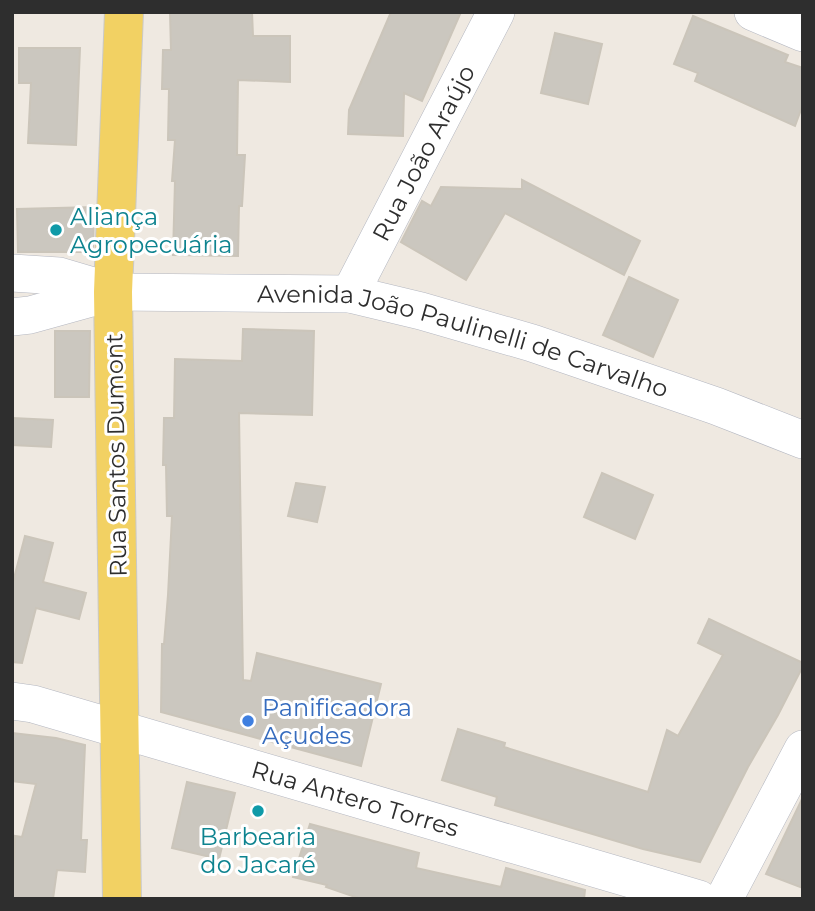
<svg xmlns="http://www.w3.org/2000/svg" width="815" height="911" font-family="Montserrat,sans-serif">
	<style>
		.building { fill: #cbc7bf; stroke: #cbc5ba; stroke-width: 2 }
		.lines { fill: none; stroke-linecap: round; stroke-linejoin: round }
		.minor-casing { stroke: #b4b7c1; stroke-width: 38 }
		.major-casing { stroke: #c9c9c9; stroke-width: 40 }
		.minor { stroke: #fff; stroke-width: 37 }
		.major { stroke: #f2d163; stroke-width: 38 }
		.culture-dot { fill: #0f9aa8; stroke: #fff; stroke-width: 2.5 }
		.shop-dot { fill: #3f7fe0; stroke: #fff; stroke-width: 2.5 }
		.labels { text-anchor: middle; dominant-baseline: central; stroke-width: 6; stroke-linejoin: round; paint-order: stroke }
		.street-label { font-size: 24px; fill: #2e2e2e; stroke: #fff }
		.culture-label { font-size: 24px; fill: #0d838f; stroke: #fff; text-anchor: start }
		.shop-label { font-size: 24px; fill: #366cbe; stroke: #fff; text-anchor: start }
	</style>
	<rect width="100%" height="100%" fill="#efe9e1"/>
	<!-- building -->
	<g class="building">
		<path d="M 170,12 L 252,12 L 253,36 L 290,36 L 290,82 L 238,80 L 237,155 L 245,155 L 242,206 L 239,206 L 238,256 L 173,255 L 175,181 L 172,181 L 175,140 L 168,140 L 169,89 L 162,89 L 163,50 L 171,50 Z"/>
		<path d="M 391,12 L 461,12 L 422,101 L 404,93 L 403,136 L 348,134 L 349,110 Z"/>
		<path d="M 693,16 L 788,55 L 785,62 L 803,68 L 803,104 L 795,126 L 695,81 L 698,73 L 674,64 Z"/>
		<path d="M 555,33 L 602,44 L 588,104 L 541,93 Z"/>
		<path d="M 19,48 L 80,48 L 76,145 L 28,143 L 31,83 L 19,83 Z"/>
		<path d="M 522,180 L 640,241 L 624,275 L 505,213 L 466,280 L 401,242 L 422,201 L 431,206 L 441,187 L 522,189 Z"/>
		<path d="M 94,207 L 93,252 L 18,252 L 17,209 Z"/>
		<path d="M 629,277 L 678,300 L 653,357 L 603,335 Z"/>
		<path d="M 243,329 L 314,331 L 312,415 L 239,413 L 243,680 L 251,681 L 257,653 L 381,684 L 361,766 L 161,712 L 162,644 L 164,644 L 168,595 L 172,516 L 167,516 L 166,465 L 163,465 L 164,418 L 174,418 L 175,359 L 242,361 Z"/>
		<path d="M 55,331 L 90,331 L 89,397 L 55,397 Z"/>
		<path d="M 12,418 L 53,420 L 51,447 L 12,445 Z"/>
		<path d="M 602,473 L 653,495 L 635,539 L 584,517 Z"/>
		<path d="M 296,483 L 325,487 L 317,522 L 288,516 Z"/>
		<path d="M 25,536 L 53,543 L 43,582 L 86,593 L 79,619 L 36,608 L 22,663 L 12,662 L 12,586 Z"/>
		<path d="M 709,619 L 803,663 L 803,666 L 778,715 L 748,767 L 700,862 L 643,849 L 495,805 L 497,797 L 442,780 L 458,729 L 505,743 L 504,747 L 648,792 L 667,730 L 678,736 L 723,655 L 698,643 Z"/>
		<path d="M 12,733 L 56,738 L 85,745 L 81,840 L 87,840 L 85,872 L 57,870 L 53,899 L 12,899 L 15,836 L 22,837 L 36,784 L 12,781 Z"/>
		<path d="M 187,782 L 235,793 L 219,859 L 172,848 Z"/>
		<path d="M 803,797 L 803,888 L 766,874 Z"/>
		<path d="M 310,824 L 419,853 L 416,868 L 501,887 L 506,868 L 585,890 L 584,899 L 361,899 L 326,887 L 327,885 L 293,877 Z"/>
	</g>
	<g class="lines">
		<defs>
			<g id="minor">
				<path d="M 753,12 L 803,33"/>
				<path id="s1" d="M 12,273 L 59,276 L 113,292 L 350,294 L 421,311 L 532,343 L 716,406 L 803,440"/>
				<path id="s2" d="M 350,294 L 496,12"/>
				<path d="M 12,317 L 30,315 L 113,292"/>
				<path id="s3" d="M 12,701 L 33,704 L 699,899"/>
				<path d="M 724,899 L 803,749"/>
			</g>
			<path id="major" d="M 122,899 L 113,292 L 124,12"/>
		</defs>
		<!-- minor casing -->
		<use href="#minor" class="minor-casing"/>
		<!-- major casing -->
		<use href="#major" class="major-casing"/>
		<!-- minor -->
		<use href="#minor" class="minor"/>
		<!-- major -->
		<use href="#major" class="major"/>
	</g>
	<!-- markers -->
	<g class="culture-dot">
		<circle cx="56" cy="230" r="7"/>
		<circle cx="258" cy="811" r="7"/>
	</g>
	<circle class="shop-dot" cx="248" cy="721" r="7"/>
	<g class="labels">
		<!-- street labels -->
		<g class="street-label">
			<text stroke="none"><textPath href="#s2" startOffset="159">Rua João Araújo</textPath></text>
			<text stroke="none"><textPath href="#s1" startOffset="460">Avenida João Paulinelli de Carvalho</textPath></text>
			<text transform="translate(116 455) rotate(-91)">Rua Santos Dumont</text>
			<text stroke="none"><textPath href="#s3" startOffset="357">Rua Antero Torres</textPath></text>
		</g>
		<!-- culture labels -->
		<g class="culture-label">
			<text x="70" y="216">Aliança<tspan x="70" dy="28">Agropecuária</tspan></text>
			<text x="258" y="836" text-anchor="middle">Barbearia<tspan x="258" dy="28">do Jacaré</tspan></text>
		</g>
		<!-- shop labels -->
		<g class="shop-label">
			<text x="262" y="707">Panificadora<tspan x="262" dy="28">Açudes</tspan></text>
		</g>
	</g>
	<!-- border -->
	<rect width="815" height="911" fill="none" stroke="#2e2e2e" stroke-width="28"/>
</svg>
